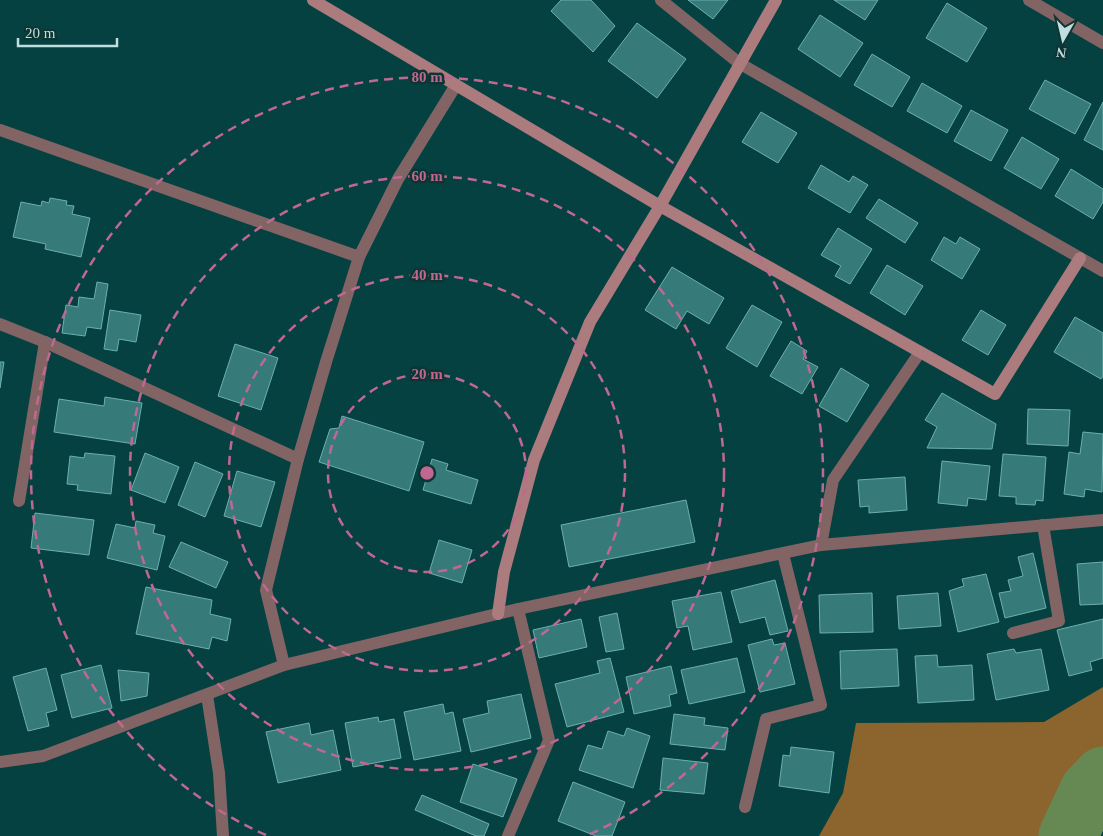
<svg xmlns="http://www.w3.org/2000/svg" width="1103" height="836" font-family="'Times New Roman',serif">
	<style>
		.forest { fill: #8b652d }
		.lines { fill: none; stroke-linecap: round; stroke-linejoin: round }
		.river { stroke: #668953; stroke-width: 59 }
		.building { fill: #367b7a; stroke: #6bafaf }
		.street { stroke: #826465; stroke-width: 12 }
		.secondary { stroke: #ab7b7e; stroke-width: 12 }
		.ring { fill: none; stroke: #c0688f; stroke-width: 2.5; stroke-dasharray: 9 6 }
		.centre { fill: #c0688f; stroke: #0f3434; stroke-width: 2.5 }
		.ring-label { font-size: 15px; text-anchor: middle; font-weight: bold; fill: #c0688f; stroke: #0f3434; stroke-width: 5; stroke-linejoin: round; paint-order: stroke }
	</style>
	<rect width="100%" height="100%" fill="#064141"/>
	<!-- forest -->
	<path class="forest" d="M 1103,687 L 1103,796 L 1053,814 L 1045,836 L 819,836 L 843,793 L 856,723 L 1044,722 Z"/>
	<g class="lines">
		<!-- river -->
		<path class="river" d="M 1068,836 L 1089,791 L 1103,776"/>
	</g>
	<!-- building -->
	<g class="building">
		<path d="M 561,0 L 591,0 L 615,26 L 593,52 L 551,11 Z"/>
		<path d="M 688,0 L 728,0 L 713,19 Z"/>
		<path d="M 834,0 L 878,0 L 865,20 Z"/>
		<path d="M 947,3 L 987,28 L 967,62 L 926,38 Z"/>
		<path d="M 820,15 L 863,43 L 840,77 L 798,49 Z"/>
		<path d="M 637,23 L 686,59 L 657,98 L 608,61 Z"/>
		<path d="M 872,54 L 910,77 L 892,107 L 854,85 Z"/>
		<path d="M 1045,80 L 1091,104 L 1075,134 L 1029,109 Z"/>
		<path d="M 922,83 L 962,106 L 947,133 L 907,111 Z"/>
		<path d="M 1103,102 L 1103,150 L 1084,140 Z"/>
		<path d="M 971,110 L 1008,130 L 991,161 L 954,141 Z"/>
		<path d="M 761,112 L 797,133 L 778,163 L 742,142 Z"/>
		<path d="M 1022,137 L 1059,159 L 1041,189 L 1004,168 Z"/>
		<path d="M 821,165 L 849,182 L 853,176 L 868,185 L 850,213 L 808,188 Z"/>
		<path d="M 1071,169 L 1103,189 L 1103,202 L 1093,219 L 1055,196 Z"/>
		<path d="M 50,198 L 67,201 L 66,205 L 74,206 L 72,214 L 90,218 L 81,257 L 45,249 L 46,244 L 13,237 L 21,202 L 41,206 L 42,201 L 49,203 Z"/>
		<path d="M 879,199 L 918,223 L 905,243 L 866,218 Z"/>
		<path d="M 838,228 L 872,249 L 850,284 L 835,276 L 841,266 L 821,255 Z"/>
		<path d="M 944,237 L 956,244 L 960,237 L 980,249 L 962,279 L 931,260 Z"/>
		<path d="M 887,265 L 923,286 L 905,315 L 870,293 Z"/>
		<path d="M 672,267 L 724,298 L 709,324 L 687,311 L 676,329 L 645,310 Z"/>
		<path d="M 97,282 L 108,284 L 101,329 L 87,327 L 85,336 L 62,333 L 66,305 L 78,307 L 79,297 L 94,299 Z"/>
		<path d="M 752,305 L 782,322 L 757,367 L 726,348 Z"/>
		<path d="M 110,310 L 141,315 L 136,342 L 119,339 L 117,351 L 104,349 Z"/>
		<path d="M 981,310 L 1006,325 L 988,355 L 962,340 Z"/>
		<path d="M 1075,317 L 1103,333 L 1103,376 L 1101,379 L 1054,352 Z"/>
		<path d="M 791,341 L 807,351 L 803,359 L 818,367 L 802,394 L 770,376 Z"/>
		<path d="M 235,344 L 278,358 L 261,410 L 218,396 Z"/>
		<path d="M 0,362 L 4,362 L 0,388 Z"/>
		<path d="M 841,368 L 869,385 L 847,422 L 819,406 Z"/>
		<path d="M 942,393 L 996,424 L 992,449 L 927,448 L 937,427 L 925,420 Z"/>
		<path d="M 105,397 L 142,403 L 135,444 L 54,432 L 59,399 L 104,406 Z"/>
		<path d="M 1028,409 L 1070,410 L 1068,446 L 1027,444 Z"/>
		<path d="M 342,416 L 424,442 L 409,491 L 319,462 L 330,429 L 339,428 Z"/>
		<path d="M 1083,432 L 1103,434 L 1102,492 L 1085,489 L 1084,497 L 1064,494 L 1069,452 L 1080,454 Z"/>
		<path d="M 85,453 L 115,456 L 111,494 L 77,490 L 78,485 L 67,484 L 70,456 L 84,458 Z"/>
		<path d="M 145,453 L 179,467 L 165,503 L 131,490 Z"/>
		<path d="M 1003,454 L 1046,457 L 1043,501 L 1036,500 L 1035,505 L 1016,504 L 1016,497 L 999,496 Z"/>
		<path d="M 432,459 L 448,464 L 446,470 L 478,480 L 471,504 L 423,490 Z"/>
		<path d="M 942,461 L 990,466 L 986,500 L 968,498 L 967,506 L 938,503 Z"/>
		<path d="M 195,462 L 223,474 L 205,517 L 178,505 Z"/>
		<path d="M 237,471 L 275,482 L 261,527 L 224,516 Z"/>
		<path d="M 905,477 L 907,510 L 869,513 L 869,506 L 860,507 L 858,480 Z"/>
		<path d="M 686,500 L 695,542 L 569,567 L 561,525 Z"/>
		<path d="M 35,513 L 94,520 L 89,555 L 31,548 Z"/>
		<path d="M 136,521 L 155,525 L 153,533 L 165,536 L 157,570 L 107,558 L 116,524 L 135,528 Z"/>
		<path d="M 439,540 L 472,550 L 462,583 L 429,573 Z"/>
		<path d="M 181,542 L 228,562 L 216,588 L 169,567 Z"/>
		<path d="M 1033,553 L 1046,608 L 1005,618 L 999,593 L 1011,591 L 1008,580 L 1023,576 L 1018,557 Z"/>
		<path d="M 1103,562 L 1103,604 L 1080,605 L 1077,564 Z"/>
		<path d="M 986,574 L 999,622 L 958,632 L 949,591 L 964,586 L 962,579 Z"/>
		<path d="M 775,580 L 788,631 L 770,635 L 765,617 L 740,623 L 731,591 Z"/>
		<path d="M 146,587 L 212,600 L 210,614 L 231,619 L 227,641 L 212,637 L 209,649 L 136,634 Z"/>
		<path d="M 721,592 L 732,642 L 693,650 L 688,626 L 677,628 L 672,601 Z"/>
		<path d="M 872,593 L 873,632 L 820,633 L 819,595 Z"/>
		<path d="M 938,593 L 941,626 L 899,629 L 897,596 Z"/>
		<path d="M 617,613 L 624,649 L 606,652 L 599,617 Z"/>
		<path d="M 581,619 L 587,647 L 539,658 L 533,630 Z"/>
		<path d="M 1103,619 L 1103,658 L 1090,662 L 1092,670 L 1069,676 L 1057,630 Z"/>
		<path d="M 772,639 L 774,645 L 785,643 L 795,684 L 760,692 L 748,645 Z"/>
		<path d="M 897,649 L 899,686 L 841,689 L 840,651 Z"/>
		<path d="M 1014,649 L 1016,653 L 1041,649 L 1049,690 L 996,700 L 987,654 Z"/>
		<path d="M 937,655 L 938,667 L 972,665 L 974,700 L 918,703 L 915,656 Z"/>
		<path d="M 610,658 L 624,712 L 567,727 L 555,684 L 600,673 L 597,661 Z"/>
		<path d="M 737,658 L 745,692 L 689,704 L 681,670 Z"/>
		<path d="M 101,665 L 112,708 L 72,718 L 61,675 Z"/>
		<path d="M 671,666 L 677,693 L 669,695 L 671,706 L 634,714 L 626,677 Z"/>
		<path d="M 46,668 L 57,710 L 46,713 L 49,726 L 28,731 L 13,677 Z"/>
		<path d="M 118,670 L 149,673 L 147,696 L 121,701 Z"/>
		<path d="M 521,694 L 531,738 L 471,752 L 463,719 L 489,713 L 487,701 Z"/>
		<path d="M 443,704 L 445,714 L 453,712 L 461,751 L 414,760 L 404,712 Z"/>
		<path d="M 674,714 L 705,718 L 704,725 L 728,728 L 725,750 L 670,744 Z"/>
		<path d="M 378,717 L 379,722 L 394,719 L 401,758 L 353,767 L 345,723 Z"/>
		<path d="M 309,723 L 311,735 L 333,730 L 341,770 L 278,783 L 266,732 Z"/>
		<path d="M 627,728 L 650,736 L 633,788 L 579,770 L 588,745 L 602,749 L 608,731 L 624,736 Z"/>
		<path d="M 791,747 L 834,752 L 829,793 L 779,786 L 783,755 L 790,756 Z"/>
		<path d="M 663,758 L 708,763 L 704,794 L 660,790 Z"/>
		<path d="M 473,764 L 517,779 L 503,817 L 460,802 Z"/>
		<path d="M 573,782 L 625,802 L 612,836 L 596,836 L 558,821 Z"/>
		<path d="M 422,795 L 489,824 L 484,836 L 476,836 L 415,810 Z"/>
	</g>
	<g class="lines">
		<!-- street -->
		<g class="street">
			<path d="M 661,0 L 739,63 L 1103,271"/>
			<path d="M 1029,0 L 1103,43"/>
			<path d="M 0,130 L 359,257 L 326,362 L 298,459"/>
			<path d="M 359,257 L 398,179 L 456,85"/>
			<path d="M 0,324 L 45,342 L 298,459 L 266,590 L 284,665"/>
			<path d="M 19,501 L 45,342"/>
			<path d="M 821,545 L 833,480 L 920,352"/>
			<path d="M 1013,633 L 1059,621 L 1043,525"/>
			<path d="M 207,695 L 219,773 L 223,836"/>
			<path d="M 0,762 L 43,756 L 284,665 L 518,609 L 821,545 L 1103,520"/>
			<path d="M 745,807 L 766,719 L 821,705 L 783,554"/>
			<path d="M 508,836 L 549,740 L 518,609"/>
		</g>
		<!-- secondary -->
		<g class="secondary">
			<path d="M 313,0 L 660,206 L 995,394 L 1080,258"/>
			<path d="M 498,614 L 504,572 L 534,460 L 590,322 L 660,206 L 776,0"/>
		</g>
	</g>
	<!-- distance rings -->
	<g class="ring">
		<circle cx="427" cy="473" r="99"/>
		<circle cx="427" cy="473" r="198"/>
		<circle cx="427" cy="473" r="297"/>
		<path d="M266 835A396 396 0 1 1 588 835"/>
	</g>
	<circle cx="427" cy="473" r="8" class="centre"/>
	<g class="ring-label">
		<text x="427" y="82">80 m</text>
		<text x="427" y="181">60 m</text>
		<text x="427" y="280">40 m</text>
		<text x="427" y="379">20 m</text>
	</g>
	<!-- north arrow -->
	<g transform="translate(1063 40) rotate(188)" stroke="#0f3434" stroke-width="4" paint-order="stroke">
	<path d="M0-4L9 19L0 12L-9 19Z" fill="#bedfde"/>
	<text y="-8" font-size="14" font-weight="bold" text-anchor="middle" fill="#bedfde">N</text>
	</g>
	<!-- scale -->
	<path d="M18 38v8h99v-8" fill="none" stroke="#bedfde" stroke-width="2.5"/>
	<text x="25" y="38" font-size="15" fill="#bedfde" stroke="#0f3434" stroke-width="4" paint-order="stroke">20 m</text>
</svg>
